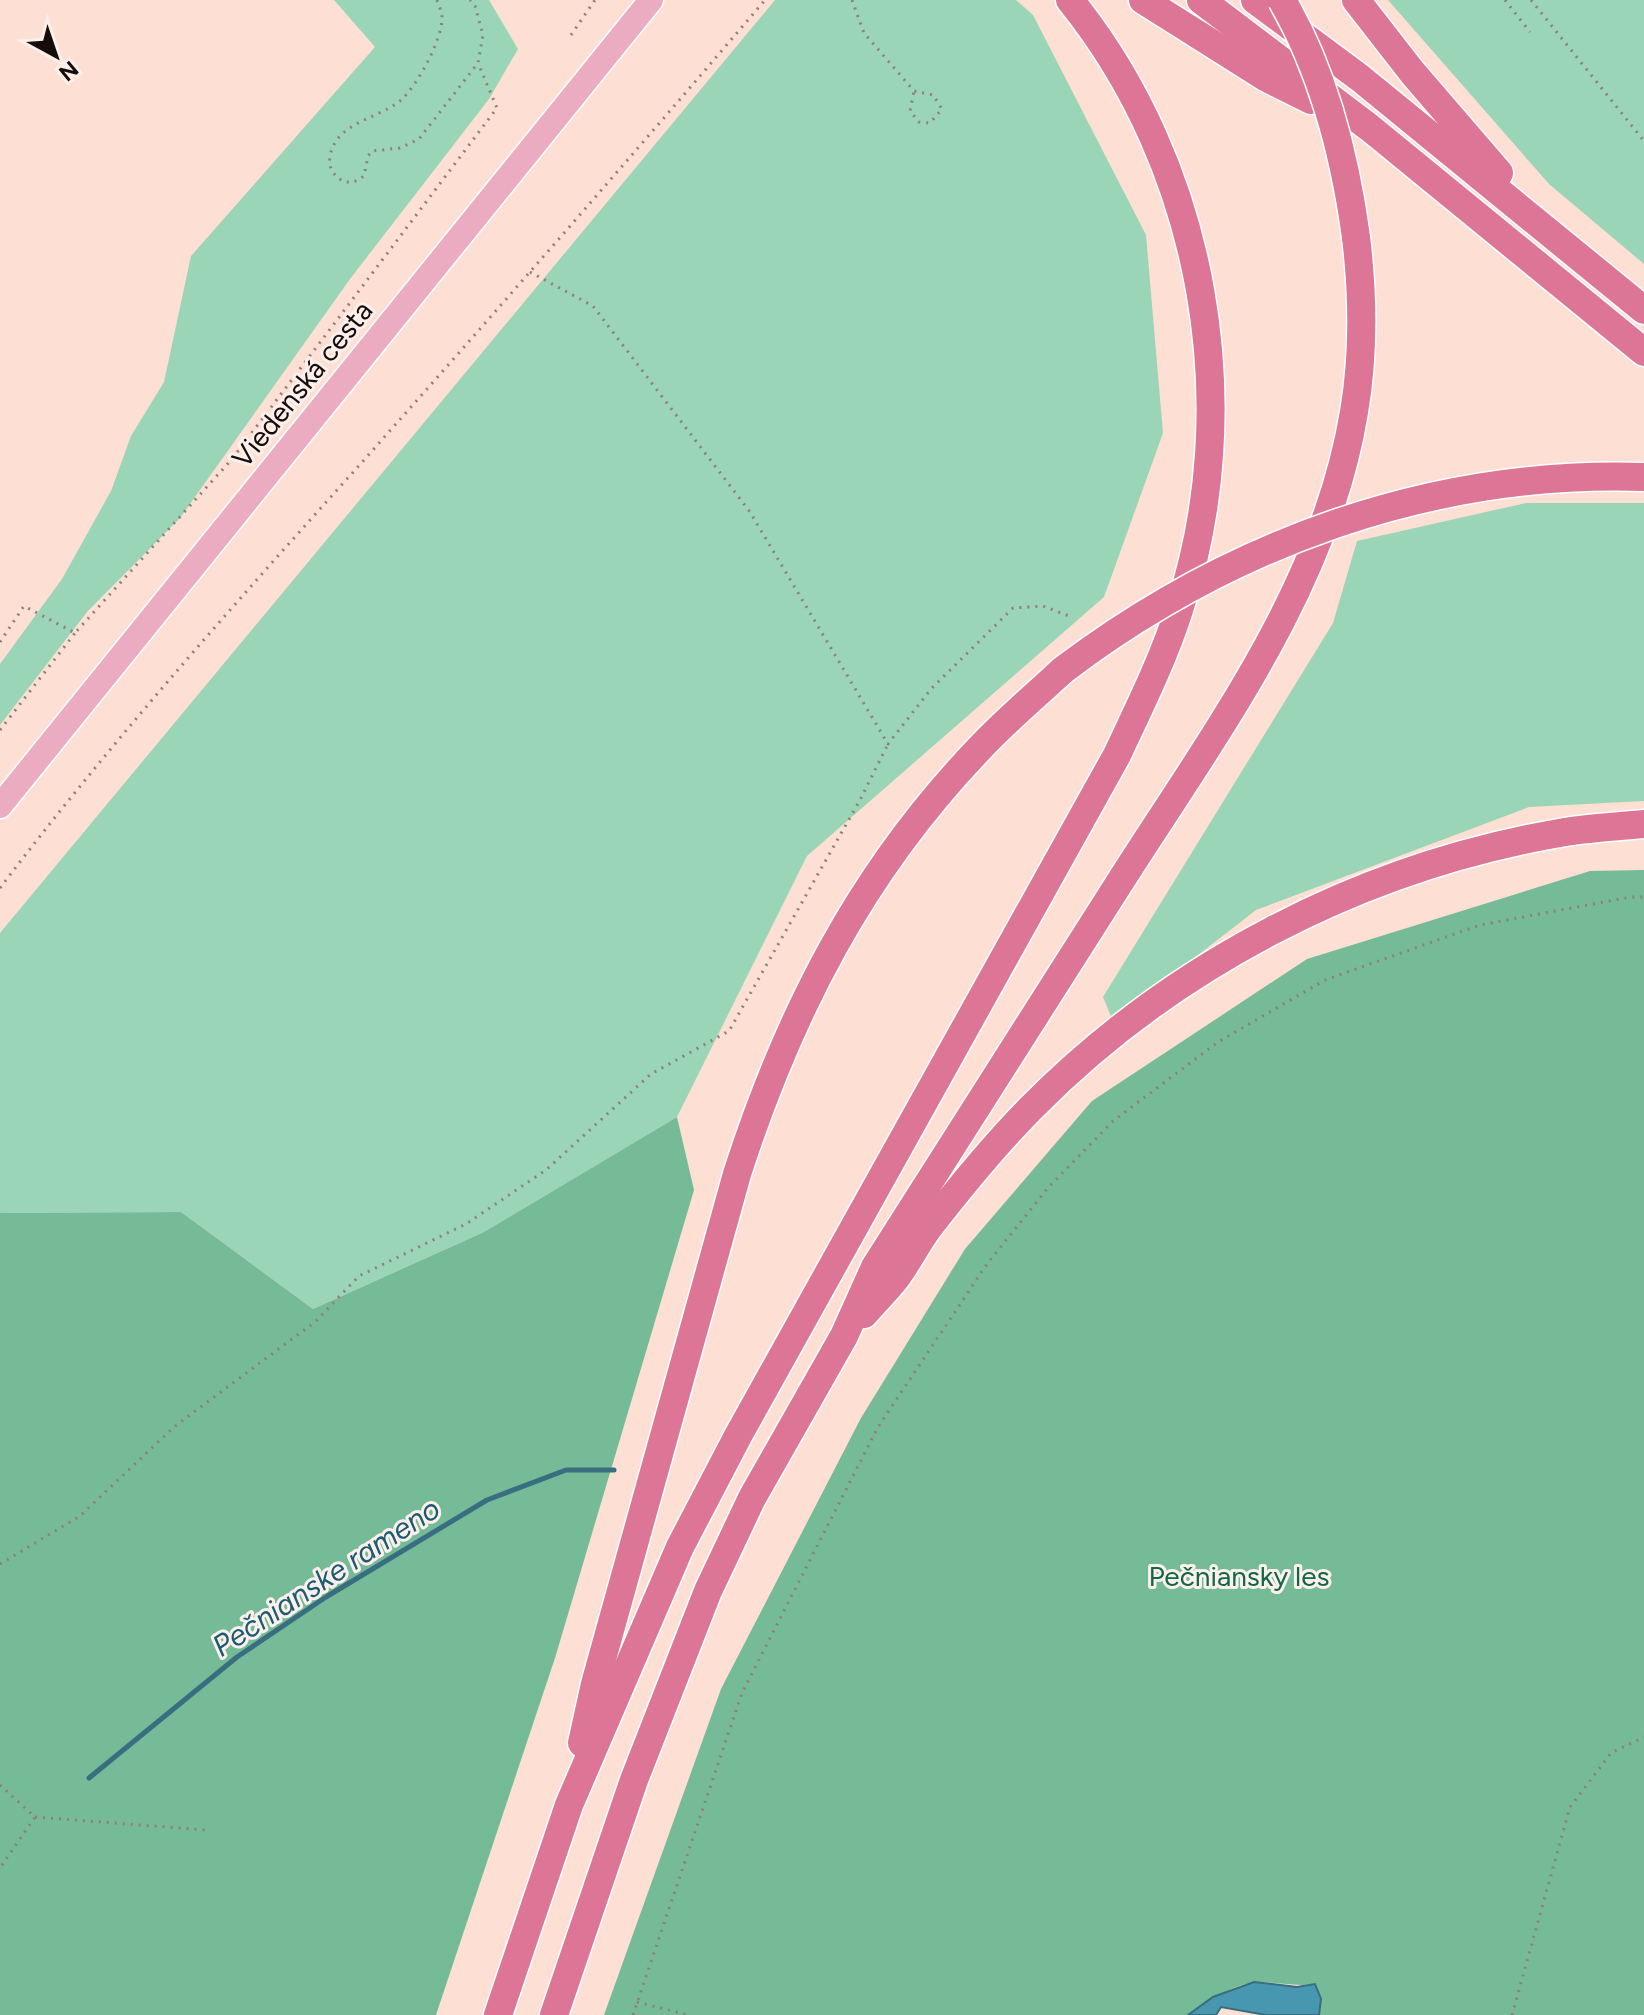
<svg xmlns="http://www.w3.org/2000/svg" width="1644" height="2015" font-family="Figtree,sans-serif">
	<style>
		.green { fill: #9bd5b7 }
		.forest { fill: #75bb98 }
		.water { fill: #4797b1; stroke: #386e7f; stroke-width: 2 }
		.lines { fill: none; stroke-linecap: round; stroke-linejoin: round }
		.stream { stroke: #386e7f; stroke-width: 5 }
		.primary-casing { stroke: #fff; stroke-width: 27 }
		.highway-casing { stroke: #fff; stroke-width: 31 }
		.path { stroke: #927e76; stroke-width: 3; stroke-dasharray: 2 6; stroke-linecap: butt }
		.primary { stroke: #ebacc1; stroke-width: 24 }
		.highway { stroke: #dd7597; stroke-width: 28 }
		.highway-bridge-casing { stroke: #fff; stroke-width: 31; stroke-linecap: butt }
		.highway-bridge { stroke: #dd7597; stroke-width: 28 }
		.labels { text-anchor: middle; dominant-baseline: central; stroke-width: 6; stroke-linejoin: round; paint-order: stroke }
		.street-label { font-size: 28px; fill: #160d09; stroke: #fdf0ec }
		.park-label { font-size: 28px; fill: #126746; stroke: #fdf0ec }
		.water-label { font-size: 30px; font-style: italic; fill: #1c5c70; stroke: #fdf0ec }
	</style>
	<rect width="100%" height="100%" fill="#fddfd3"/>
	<!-- green -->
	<g class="green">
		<path d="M 334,0 L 489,0 L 518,49 L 489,99 L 350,279 L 180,518 L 87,612 L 0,725 L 0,664 L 62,579 L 111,491 L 131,436 L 164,382 L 191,256 L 375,47 Z"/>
		<path d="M 775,0 L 1016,0 L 1033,15 L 1146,235 L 1163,433 L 1104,597 L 807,856 L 677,1117 L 484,1232 L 313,1309 L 181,1212 L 0,1213 L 0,933 Z"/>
		<path d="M 1388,0 L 1644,0 L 1644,264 L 1549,184 Z"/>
		<path d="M 1526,503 L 1644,503 L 1644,801 L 1529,807 L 1256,910 L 1113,1021 L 1103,997 L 1333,623 L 1357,541 Z"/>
	</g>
	<!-- forest -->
	<g class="forest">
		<path d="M 1644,870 L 1644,2015 L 1319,2015 L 1321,1999 L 1315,1984 C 1295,1987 1277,1982 1257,1982 C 1235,1983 1205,2003 1188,2015 L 604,2015 L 721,1689 L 861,1418 L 965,1249 L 1092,1101 L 1307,959 L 1590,871 Z"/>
		<path d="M 677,1117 L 694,1190 L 555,1658 L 436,2015 L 0,2015 L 0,1213 L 181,1212 L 313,1309 L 484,1232 Z"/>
	</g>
	<!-- water -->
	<path class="water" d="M 1254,1982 L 1297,1987 L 1315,1984 L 1321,1999 L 1319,2015 L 1266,2015 L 1221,2007 L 1216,2015 L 1188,2015 L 1213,1997 Z"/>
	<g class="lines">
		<!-- stream -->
		<path class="stream" d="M 89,1778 L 237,1657 L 326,1597 L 487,1500 L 566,1470 L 614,1470"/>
		<defs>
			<path id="primary" d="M 0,806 L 651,0"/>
			<g id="highway">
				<path d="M 1143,0 L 1265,77 L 1311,100"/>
				<path d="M 1201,0 L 1370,128 L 1644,352"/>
				<path d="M 1255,0 L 1360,78 L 1644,310"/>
				<path d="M 1356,0 L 1412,72 L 1499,173"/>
				<path d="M 864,1314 C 874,1302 886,1291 896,1278 C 908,1262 917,1243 929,1227 C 961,1186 994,1145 1031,1108 C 1171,966 1358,869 1554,834 C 1583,828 1614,827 1644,824"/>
				<path d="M 582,1743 L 595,1684 L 737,1174 C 789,1013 861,872 979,749 C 1005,721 1035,696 1063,670"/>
				<path d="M 498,2015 L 569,1805 L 680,1547 L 739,1434 L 1117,755 C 1139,708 1163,660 1179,610 C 1246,406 1205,167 1070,0"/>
				<path d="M 554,2015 L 634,1780 L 708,1591 L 752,1498 L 844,1336 L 875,1267 C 956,1140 1037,1012 1118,885 C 1212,737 1325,589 1354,412 C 1364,354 1363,295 1356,237"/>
			</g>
		</defs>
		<!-- primary casing -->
		<use href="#primary" class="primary-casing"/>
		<!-- highway casing -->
		<use href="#highway" class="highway-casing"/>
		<!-- path -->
		<g class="path">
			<path d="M 437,0 C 439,6 442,12 442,18 C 442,40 417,86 401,100 C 379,119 335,122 330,157 C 328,168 334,176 344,182 L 354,182 L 364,176 L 368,156 L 372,151 L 400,148 L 419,139 L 478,63 L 483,35 L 475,6 L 470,0"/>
			<path d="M 852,0 L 864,33 L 914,91 L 933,95 L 942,109 L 930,123 L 919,122 L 910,111 L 914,91"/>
			<path d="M 1505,0 L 1530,32"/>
			<path d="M 1531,0 L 1644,141"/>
			<path d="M 571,35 L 595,0"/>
			<path d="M 530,272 L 593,306 L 750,512 L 888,744 L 931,689 L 1013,608 L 1043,606 L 1069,616"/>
			<path d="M 0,642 L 24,606 L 75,633 L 232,459 L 497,108 L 478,63"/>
			<path d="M 0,730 L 75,633"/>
			<path d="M 0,888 C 113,739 239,599 364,460 C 499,308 633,155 765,0"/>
			<path d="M 0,1564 L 80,1516 L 175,1426 L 315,1322 L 359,1276 L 466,1224 L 546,1170 L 651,1074 L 729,1031 L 860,800 L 888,744"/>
			<path d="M 0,1785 L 35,1817 L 0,1868"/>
			<path d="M 35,1817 L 206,1830"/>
			<path d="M 637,2002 L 688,2015"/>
			<path d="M 633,2015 L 742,1693 L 878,1427 L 987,1264 L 1047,1189 L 1113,1121 L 1218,1042 L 1325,980 L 1480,925 L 1631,897 L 1644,897"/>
			<path d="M 1512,2015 L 1570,1807 L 1611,1753 L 1644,1737"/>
		</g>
		<!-- primary -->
		<use href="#primary" class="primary"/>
		<!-- highway -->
		<use href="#highway" class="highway"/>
		<defs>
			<g id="highway-bridge">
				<path d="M 1282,0 C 1323,71 1345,156 1356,237"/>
				<path d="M 1063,670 C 1231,543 1432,470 1644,477"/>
			</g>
		</defs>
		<!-- highway-bridge casing -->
		<use href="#highway-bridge" class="highway-bridge-casing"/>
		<!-- highway-bridge -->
		<use href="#highway-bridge" class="highway-bridge"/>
	</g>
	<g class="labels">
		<!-- street labels -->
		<g class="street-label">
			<text transform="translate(302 384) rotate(-51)">Viedenská cesta</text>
		</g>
		<!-- park labels -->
		<g class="park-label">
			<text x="1239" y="1576">Pečniansky les</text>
		</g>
		<!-- water labels -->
		<g class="water-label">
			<text transform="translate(326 1577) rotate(-33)">Pečnianske rameno</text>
		</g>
	</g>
	<!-- north arrow -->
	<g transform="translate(56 56) rotate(140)" stroke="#fdf0ec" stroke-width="6" paint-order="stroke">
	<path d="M0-6L14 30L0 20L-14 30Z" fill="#160d09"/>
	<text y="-12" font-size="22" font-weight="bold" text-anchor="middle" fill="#160d09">N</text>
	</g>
</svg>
